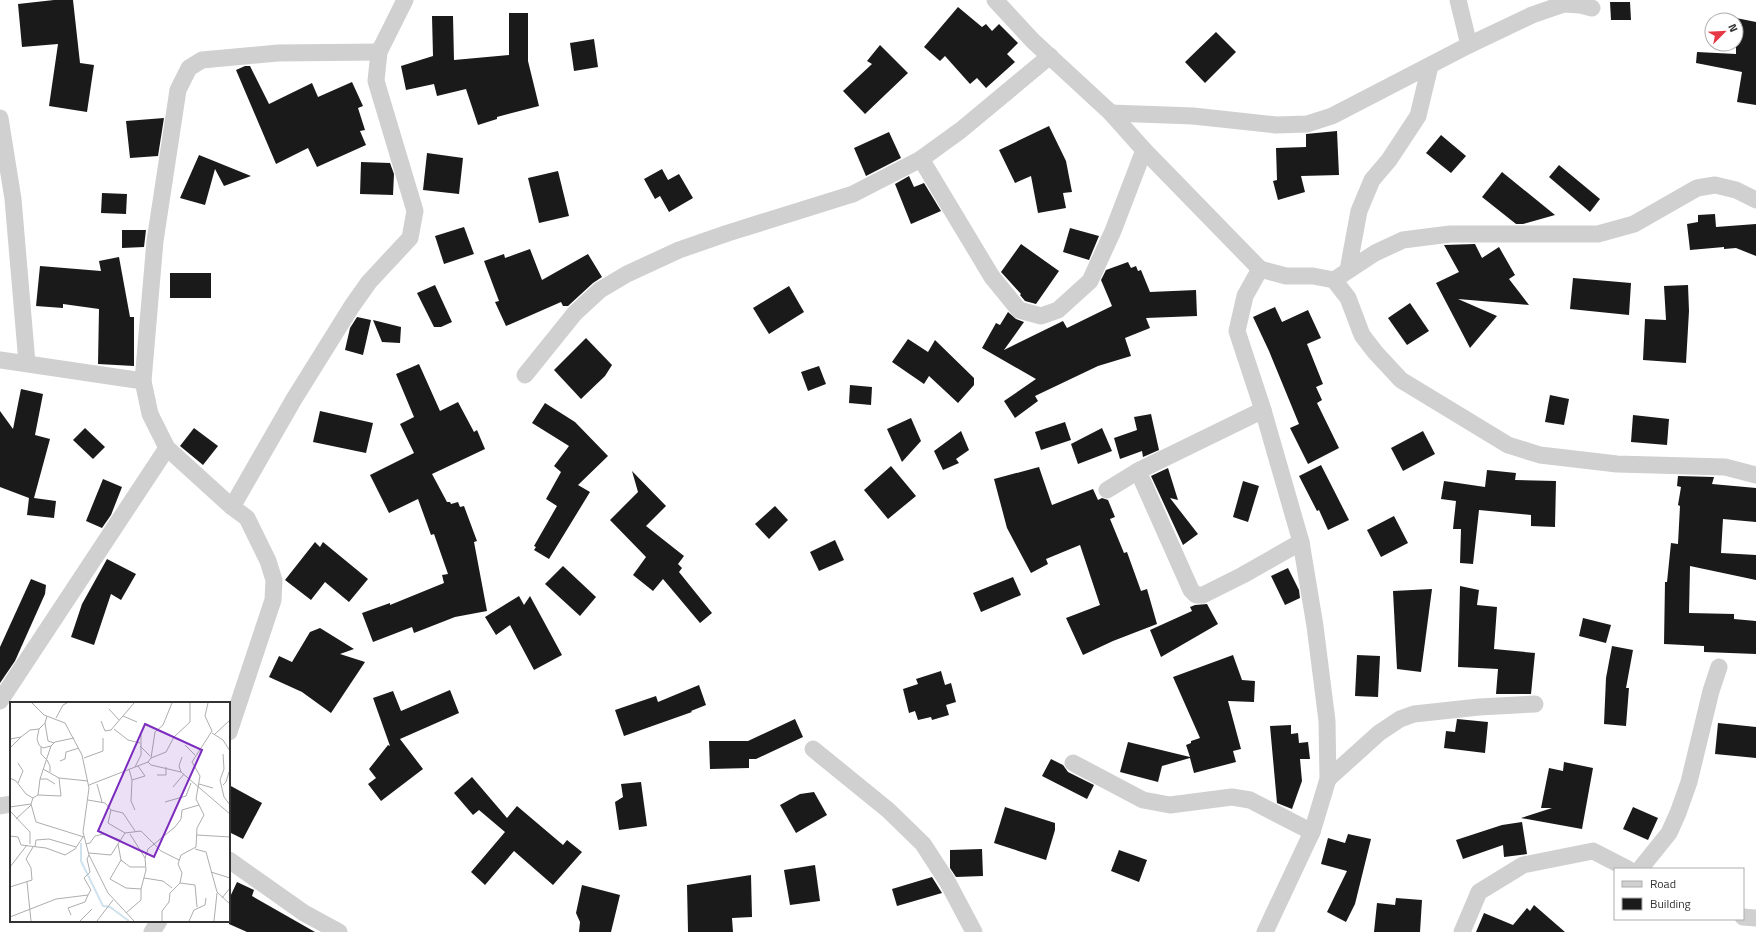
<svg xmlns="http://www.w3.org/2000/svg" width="1756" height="932" font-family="'Titillium Web',sans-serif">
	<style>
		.building { fill: #1a1a1a }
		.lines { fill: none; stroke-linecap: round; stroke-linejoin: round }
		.street { stroke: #d0d0d0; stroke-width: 17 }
		.inset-river { fill: none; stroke: #cfe2ee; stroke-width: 2 }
		.inset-road { fill: none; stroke: #adadad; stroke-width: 1 }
		.view { fill: #7b2cbf; fill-opacity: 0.15; stroke: #7b2cbf; stroke-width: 2 }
		.inset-edge { fill: none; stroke: #333; stroke-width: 2 }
	</style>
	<rect width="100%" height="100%" fill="#fff"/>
	<!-- building -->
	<g class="building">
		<path d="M 54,0 L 73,0 L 80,63 L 94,65 L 87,112 L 49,106 L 58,44 L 22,47 L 18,4 Z"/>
		<path d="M 1610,2 L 1630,2 L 1631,20 L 1611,20 Z"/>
		<path d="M 958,7 L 982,27 L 986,24 L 992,31 L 999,24 L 1018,43 L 1007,54 L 1015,62 L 986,88 L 977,78 L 970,84 L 945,56 L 940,61 L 924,47 Z"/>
		<path d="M 509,13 L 528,13 L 528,61 L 539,106 L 497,117 L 497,119 L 478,125 L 466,89 L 437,96 L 434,84 L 406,90 L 401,66 L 433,56 L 432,16 L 453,16 L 454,60 L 509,55 Z"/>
		<path d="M 1736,18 L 1756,22 L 1756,105 L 1737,102 L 1742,72 L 1696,63 L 1697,52 L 1736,54 Z"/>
		<path d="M 1216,32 L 1236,52 L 1205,83 L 1185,62 Z"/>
		<path d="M 594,39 L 598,67 L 574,71 L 570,43 Z"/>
		<path d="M 880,45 L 908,73 L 865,114 L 843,91 L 872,64 L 867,61 Z"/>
		<path d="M 245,66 L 250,66 L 269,104 L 312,83 L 318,97 L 352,82 L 363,106 L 358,108 L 365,130 L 360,131 L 366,145 L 317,167 L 308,148 L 276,164 L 236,70 Z"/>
		<path d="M 164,118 L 158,156 L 130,158 L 126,121 Z"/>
		<path d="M 1049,126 L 1066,161 L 1072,192 L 1063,193 L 1066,208 L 1038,213 L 1031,176 L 1015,183 L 999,150 Z"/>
		<path d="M 1337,131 L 1339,175 L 1301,176 L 1305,192 L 1278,200 L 1273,181 L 1277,180 L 1276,148 L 1306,147 L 1306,134 Z"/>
		<path d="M 889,132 L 901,158 L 866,176 L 854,148 Z"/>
		<path d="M 1441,135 L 1466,156 L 1451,173 L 1426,153 Z"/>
		<path d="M 427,153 L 463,158 L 459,194 L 423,190 Z"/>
		<path d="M 199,155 L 209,159 L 251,176 L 224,186 L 215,169 L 205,205 L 180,198 Z"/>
		<path d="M 361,162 L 390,163 L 394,174 L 393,195 L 360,194 Z"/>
		<path d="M 1559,165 L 1600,199 L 1590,212 L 1549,177 Z"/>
		<path d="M 662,169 L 668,180 L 679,174 L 693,198 L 669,212 L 660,196 L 655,199 L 644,179 Z"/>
		<path d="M 558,171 L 569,216 L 539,223 L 528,178 Z"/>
		<path d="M 1502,172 L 1555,215 L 1523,224 L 1516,224 L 1482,197 Z"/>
		<path d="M 909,176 L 914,187 L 924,183 L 941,211 L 911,224 L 895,184 Z"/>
		<path d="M 102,193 L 127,194 L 126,214 L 101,213 Z"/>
		<path d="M 1715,214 L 1716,227 L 1756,224 L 1756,256 L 1736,248 L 1724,249 L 1724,247 L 1690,250 L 1687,224 L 1698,222 L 1698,215 Z"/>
		<path d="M 464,227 L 474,254 L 444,264 L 435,236 Z"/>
		<path d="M 1070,228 L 1099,236 L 1089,260 L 1063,252 Z"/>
		<path d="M 122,230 L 146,230 L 144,247 L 122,248 Z"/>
		<path d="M 1021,244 L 1059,271 L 1036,304 L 1025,301 L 1020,295 L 1021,294 L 1001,272 Z"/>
		<path d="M 1475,244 L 1482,258 L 1499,247 L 1515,275 L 1509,279 L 1529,305 L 1458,299 L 1497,316 L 1470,348 L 1436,283 L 1459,272 L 1444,245 Z"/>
		<path d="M 530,249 L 542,280 L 588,254 L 602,277 L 593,283 L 568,306 L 563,306 L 561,302 L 506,326 L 495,302 L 499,301 L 484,261 L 504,254 L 505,258 Z"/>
		<path d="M 119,257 L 130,317 L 134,317 L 134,366 L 98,364 L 99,309 L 63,304 L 63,308 L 36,306 L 40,266 L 101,271 L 99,261 Z"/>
		<path d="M 1128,262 L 1131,268 L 1136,266 L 1138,271 L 1141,270 L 1150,292 L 1196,290 L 1197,316 L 1146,318 L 1150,328 L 1125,338 L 1131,356 L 1098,366 L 1035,396 L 1038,401 L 1015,418 L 1004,401 L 1036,379 L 982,348 L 996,323 L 1000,325 L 1008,312 L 1016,319 L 1024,322 L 1004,350 L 1063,321 L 1067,328 L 1112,306 L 1101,280 L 1106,270 Z"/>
		<rect x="170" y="273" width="41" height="25"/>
		<path d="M 1573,278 L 1631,283 L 1629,315 L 1570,309 Z"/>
		<path d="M 435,285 L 452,322 L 441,327 L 434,327 L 417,293 Z"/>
		<path d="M 1688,285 L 1689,311 L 1686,363 L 1643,360 L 1645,319 L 1666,320 L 1664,286 Z"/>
		<path d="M 789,286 L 804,312 L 769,334 L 753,308 Z"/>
		<path d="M 1410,303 L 1429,331 L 1407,345 L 1388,318 Z"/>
		<path d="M 1275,307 L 1282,322 L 1308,310 L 1321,338 L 1307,344 L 1323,384 L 1316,387 L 1322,400 L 1317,403 L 1339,448 L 1308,464 L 1290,428 L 1299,424 L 1269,351 L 1253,317 Z"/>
		<path d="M 357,317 L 371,320 L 363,355 L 345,350 L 350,328 Z"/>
		<path d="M 373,320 L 401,327 L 400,343 L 382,342 Z"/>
		<path d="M 586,338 L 612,365 L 605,376 L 581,399 L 554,370 Z"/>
		<path d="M 908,339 L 928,352 L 935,340 L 974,378 L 974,385 L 958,403 L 929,376 L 924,384 L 892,362 Z"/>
		<path d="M 419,364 L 440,411 L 458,402 L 474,432 L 477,430 L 485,449 L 432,474 L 447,502 L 450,502 L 451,504 L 458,502 L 460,507 L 464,506 L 477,541 L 474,542 L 487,611 L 455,617 L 414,633 L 412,627 L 373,642 L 362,613 L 390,603 L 390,605 L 444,583 L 442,575 L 448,574 L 434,534 L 431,535 L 418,499 L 389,513 L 370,475 L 414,453 L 400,424 L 414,417 L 396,374 Z"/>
		<path d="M 819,366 L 826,384 L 808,391 L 801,372 Z"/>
		<path d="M 850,385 L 872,387 L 871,405 L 849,403 Z"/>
		<path d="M 21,389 L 43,394 L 35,435 L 50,439 L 34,498 L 56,501 L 54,518 L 27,515 L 29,498 L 0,487 L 0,411 L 13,429 Z"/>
		<path d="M 1550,395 L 1569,399 L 1564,425 L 1545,422 Z"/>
		<path d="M 545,403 L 575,422 L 608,456 L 578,485 L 590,492 L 549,559 L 534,550 L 536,547 L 534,546 L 557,506 L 546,499 L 561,472 L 554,466 L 569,446 L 532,423 Z"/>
		<path d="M 320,411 L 373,423 L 366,453 L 313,442 Z"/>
		<path d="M 1151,414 L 1159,450 L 1143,457 L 1142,451 L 1120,459 L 1114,438 L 1137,430 L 1134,417 Z"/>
		<path d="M 1633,415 L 1669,419 L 1667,445 L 1631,442 Z"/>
		<path d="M 911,418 L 921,441 L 902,462 L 887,429 Z"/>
		<path d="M 1065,422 L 1071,440 L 1041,450 L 1035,432 Z"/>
		<path d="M 85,428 L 105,447 L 93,459 L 73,440 Z"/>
		<path d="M 194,428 L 218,446 L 203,465 L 180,446 Z"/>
		<path d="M 1102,428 L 1112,451 L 1078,464 L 1071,444 Z"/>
		<path d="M 961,431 L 969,450 L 956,459 L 959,463 L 943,470 L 934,451 Z"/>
		<path d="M 1423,431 L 1435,454 L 1403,471 L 1391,448 Z"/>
		<path d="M 1321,465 L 1349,520 L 1328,530 L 1319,510 L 1317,511 L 1299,476 Z"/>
		<path d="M 891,466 L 916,496 L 888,519 L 864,490 Z"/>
		<path d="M 1039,467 L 1052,505 L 1093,489 L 1098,500 L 1102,498 L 1108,500 L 1115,517 L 1110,519 L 1124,553 L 1127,552 L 1141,591 L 1147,589 L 1157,624 L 1113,641 L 1083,655 L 1066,618 L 1100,605 L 1080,545 L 1046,559 L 1048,564 L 1031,573 L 1007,528 L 994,479 Z"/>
		<path d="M 1168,468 L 1178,500 L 1170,498 L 1198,534 L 1183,545 L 1151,476 Z"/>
		<path d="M 1487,470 L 1516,473 L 1515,480 L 1556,481 L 1555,527 L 1531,526 L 1531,515 L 1479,510 L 1473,564 L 1460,563 L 1461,529 L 1453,529 L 1456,501 L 1441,499 L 1444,481 L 1485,487 Z"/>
		<path d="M 632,471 L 666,506 L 646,526 L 684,556 L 678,564 L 682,568 L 679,572 L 712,613 L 700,623 L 663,579 L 653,591 L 633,575 L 646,557 L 610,520 L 638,492 Z"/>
		<path d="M 1678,476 L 1714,477 L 1712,484 L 1756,488 L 1756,522 L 1723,519 L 1721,553 L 1756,555 L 1756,580 L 1690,566 L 1689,613 L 1734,614 L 1734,619 L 1756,621 L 1756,654 L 1704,652 L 1704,646 L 1664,644 L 1665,582 L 1667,582 L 1671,543 L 1678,544 L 1680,506 L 1678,505 L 1681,487 L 1677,486 Z"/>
		<path d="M 103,479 L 122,487 L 111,515 L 102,528 L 86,521 Z"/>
		<path d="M 1243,481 L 1259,486 L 1248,522 L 1233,517 Z"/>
		<path d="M 775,506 L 788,520 L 769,539 L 755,524 Z"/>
		<path d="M 1394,516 L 1408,543 L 1381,557 L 1367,530 Z"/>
		<path d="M 835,540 L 844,560 L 819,571 L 810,552 Z"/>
		<path d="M 315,542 L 320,547 L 323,542 L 368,579 L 349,602 L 325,582 L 311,600 L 285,580 Z"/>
		<path d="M 107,559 L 136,574 L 121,600 L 111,594 L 94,645 L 71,637 L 82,604 Z"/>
		<path d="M 563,566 L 596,597 L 580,616 L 545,584 Z"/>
		<path d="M 1288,568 L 1299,590 L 1300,598 L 1285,605 L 1271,576 Z"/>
		<path d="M 1013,577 L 1021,595 L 981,612 L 973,593 Z"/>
		<path d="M 31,579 L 46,585 L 45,594 L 15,661 L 0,683 L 0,647 Z"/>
		<path d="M 1460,586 L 1479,590 L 1477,605 L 1497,607 L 1494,649 L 1535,653 L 1531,694 L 1496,694 L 1498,669 L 1458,667 Z"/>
		<path d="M 1432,589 L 1421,672 L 1397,669 L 1393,591 Z"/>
		<path d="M 519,596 L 524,605 L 530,596 L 562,655 L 534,670 L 510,625 L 496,635 L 485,617 Z"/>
		<path d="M 1207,604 L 1218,624 L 1161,657 L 1150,630 L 1192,611 L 1190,607 L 1195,605 Z"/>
		<path d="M 1583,618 L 1611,625 L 1606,643 L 1579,636 Z"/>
		<path d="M 320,628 L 354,649 L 340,654 L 365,662 L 331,713 L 302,692 L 269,677 L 279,656 L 292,662 L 310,632 Z"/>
		<path d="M 1612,646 L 1633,650 L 1626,688 L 1629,688 L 1626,726 L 1604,724 L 1606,678 Z"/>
		<path d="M 1233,655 L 1242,680 L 1255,681 L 1254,702 L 1228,701 L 1241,749 L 1233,751 L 1236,762 L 1194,773 L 1190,758 L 1162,766 L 1158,782 L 1120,772 L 1128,742 L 1190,757 L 1186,745 L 1191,743 L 1191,741 L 1200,738 L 1173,677 Z"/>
		<path d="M 1357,655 L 1380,656 L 1378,697 L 1355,696 Z"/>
		<path d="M 941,671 L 945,685 L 951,683 L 956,702 L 946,705 L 949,715 L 932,720 L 931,717 L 918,720 L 915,711 L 909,713 L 903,689 L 918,684 L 916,679 Z"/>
		<path d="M 699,685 L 706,705 L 691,711 L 692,712 L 624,736 L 615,710 L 656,696 L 658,702 Z"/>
		<path d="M 450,690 L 459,713 L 400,739 L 423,769 L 381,801 L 368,784 L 376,778 L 369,769 L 388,745 L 390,746 L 373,698 L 393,691 L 401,711 Z"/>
		<path d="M 795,719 L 803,737 L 756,759 L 749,759 L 749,768 L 710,769 L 709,741 L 748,741 Z"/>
		<path d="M 1457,719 L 1488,722 L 1485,753 L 1444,748 L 1446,731 L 1455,732 Z"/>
		<path d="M 1718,723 L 1756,727 L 1756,758 L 1715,754 Z"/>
		<path d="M 1291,725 L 1291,734 L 1298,733 L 1299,743 L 1308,742 L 1310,759 L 1300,759 L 1302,781 L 1292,809 L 1277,803 L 1270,726 Z"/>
		<path d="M 1051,759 L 1063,765 L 1068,772 L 1094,785 L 1087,799 L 1042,776 Z"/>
		<path d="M 1564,762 L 1593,768 L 1582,829 L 1521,818 L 1552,808 L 1541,808 L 1549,768 L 1563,771 Z"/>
		<path d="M 472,777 L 507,818 L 517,806 L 563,845 L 567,840 L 582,852 L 553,885 L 514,851 L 485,885 L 471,872 L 505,832 L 479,810 L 473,815 L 454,793 Z"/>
		<path d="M 641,782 L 647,826 L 619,830 L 615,802 L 623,797 L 621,784 Z"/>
		<path d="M 229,785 L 262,803 L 243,839 L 229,832 Z"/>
		<path d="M 814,792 L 827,815 L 796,833 L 780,805 L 800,794 Z"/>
		<path d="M 1005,807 L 1055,823 L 1055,830 L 1046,860 L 994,843 Z"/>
		<path d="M 1633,807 L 1658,818 L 1648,840 L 1623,829 Z"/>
		<path d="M 1522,822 L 1527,854 L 1504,857 L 1503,845 L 1463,859 L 1456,840 L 1502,825 Z"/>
		<path d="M 1348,834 L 1371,839 L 1355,904 L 1346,922 L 1327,912 L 1347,871 L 1321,864 L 1328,838 L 1345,843 Z"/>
		<path d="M 982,849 L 983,876 L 956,877 L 950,868 L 950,850 Z"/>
		<path d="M 1119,850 L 1147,860 L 1139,882 L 1111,871 Z"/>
		<path d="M 815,865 L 820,901 L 790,905 L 784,870 Z"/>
		<path d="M 751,875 L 752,917 L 732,918 L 733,932 L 688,932 L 687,885 Z"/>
		<path d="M 932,877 L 942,893 L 897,906 L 892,889 Z"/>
		<path d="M 237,882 L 254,890 L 252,896 L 315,932 L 247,932 L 229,924 L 229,899 Z"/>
		<path d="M 582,885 L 620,895 L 611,932 L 579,932 L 580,922 L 576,913 Z"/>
		<path d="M 1396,898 L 1422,900 L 1420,932 L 1374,932 L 1377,903 L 1395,905 Z"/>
		<path d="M 1534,905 L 1565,932 L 1476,932 L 1484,913 L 1513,925 L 1527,908 L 1530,911 Z"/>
	</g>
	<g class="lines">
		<!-- street -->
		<g class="street">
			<path d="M 995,0 L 1033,41 L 1111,113 L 1144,150 L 1260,269 L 1286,276 L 1313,276 L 1334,280 L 1348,298 L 1362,335 L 1375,352 L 1401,380 L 1508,445 L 1540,455 L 1617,464 L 1725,467 L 1756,475"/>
			<path d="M 1458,0 L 1469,45"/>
			<path d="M 1111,113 L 1193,116 L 1276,125 L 1307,124 L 1332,116 L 1469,45 L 1532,15 L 1564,4 L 1580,5 L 1592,8"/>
			<path d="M 0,118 L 13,199 L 27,363"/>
			<path d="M 921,159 L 992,277 L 1019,310 L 1041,316 L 1058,310 L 1090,281 L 1113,231 L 1144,150"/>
			<path d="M 1260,269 L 1245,296 L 1237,331 L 1263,410 L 1301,542 L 1315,626 L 1327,721 L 1328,779 L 1312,832 L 1265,932"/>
			<path d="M 1348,270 L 1359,211 L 1372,180 L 1389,160 L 1418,116 L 1430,66"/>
			<path d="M 1334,280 L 1375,253 L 1403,240 L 1450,234 L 1598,234 L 1634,224 L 1697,188 L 1715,185 L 1736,190 L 1756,200"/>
			<path d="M 0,360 L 143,381"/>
			<path d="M 525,375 L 575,313 L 600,290 L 627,274 L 679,250 L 728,233 L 853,194 L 921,159 L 961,130 L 1050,56"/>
			<path d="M 1138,471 L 1191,590 L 1196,595 L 1203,595 L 1243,575 L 1301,542"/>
			<path d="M 1107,490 L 1138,471 L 1263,410"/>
			<path d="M 232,507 L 294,399 L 352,306 L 369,282 L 410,238 L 415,211 L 376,81 L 379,52 L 405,0"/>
			<path d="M 0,701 L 167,448"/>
			<path d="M 229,732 L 273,600 L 274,580 L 268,561 L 247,518 L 232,507 L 167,448 L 150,414 L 143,381 L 155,241 L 178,90 L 189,68 L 202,60 L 278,53 L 379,52"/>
			<path d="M 813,749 L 888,810 L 923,844 L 947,881 L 974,932"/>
			<path d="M 1073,763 L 1143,800 L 1170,805 L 1232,797 L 1250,800 L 1312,832"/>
			<path d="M 1328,779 L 1379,733 L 1400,719 L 1414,714 L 1479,707 L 1535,704"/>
			<path d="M 0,806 L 11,804"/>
			<path d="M 229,860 L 304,913 L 339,932"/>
			<path d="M 1640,869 L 1669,833 L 1678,813 L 1689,782 L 1711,691 L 1719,667"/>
			<path d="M 1743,917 L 1756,918"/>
			<path d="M 152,932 L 159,921"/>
			<path d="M 1462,932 L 1479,892 L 1523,865 L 1593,851 L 1628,869"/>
		</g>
	</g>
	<!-- overview -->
	<g transform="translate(10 702)">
		<rect width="220" height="220" fill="#fff"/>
		<path class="inset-river" d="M 71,141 L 71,159 L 93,204 L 100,205 L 119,219"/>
		<path class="inset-road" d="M 22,1 L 34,13 L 55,21 L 72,53 L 79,86 L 73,130 L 79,153 L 98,191 L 124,219M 99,7 L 109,18M 113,14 L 127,20M 46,16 L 53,3 L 57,1M 91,19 L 95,29 L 101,28 L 124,1M 35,21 L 38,39 L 44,41M 29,27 L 27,37 L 29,43 L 33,46 L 41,44M 104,27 L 118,38 L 130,41M 202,31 L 213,38 L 220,49M 205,32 L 220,18M 0,37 L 11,35 L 20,28 L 29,27 L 35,21 L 37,14M 175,43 L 185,53M 130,44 L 140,54M 31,45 L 31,52 L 36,57M 0,46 L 11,35M 213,52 L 214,67 L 210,78 L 214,95 L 220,103M 74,56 L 93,49 L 93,36M 141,56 L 145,30 L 153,23 L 162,1M 37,58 L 40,64 L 40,70M 50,59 L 55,57 L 56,50 L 69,46M 138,60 L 141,63 L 171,70 L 220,112M 8,61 L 13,69 L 8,81M 125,65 L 131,53 L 131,33M 33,67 L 49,76 L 78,79M 119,67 L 122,78 L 121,99 L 125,108M 171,70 L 169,64 L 172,55M 147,73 L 156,73 L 156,65M 0,76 L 6,79 L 16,92 L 23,96 L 21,102 L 26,120 L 74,135M 30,77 L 37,77 L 45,82M 122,78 L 135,74 L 128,64M 87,82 L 92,100M 189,82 L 203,86M 79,83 L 138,60 L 141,56 L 156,50 L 164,35 L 180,20 L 180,1M 213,83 L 216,80 L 219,70M 163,85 L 174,72M 28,93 L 51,94 L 49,76M 23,96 L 28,93 L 30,77 L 41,44 L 45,40 L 64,36M 78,98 L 95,101 L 101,108 L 113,111 L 125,129M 155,100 L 176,94 L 181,81M 0,105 L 21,102M 101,108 L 98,121 L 115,131 L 131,129 L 151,149 L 169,158M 0,109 L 20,130 L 20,142M 6,117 L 21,103M 115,131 L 108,142 L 111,158 L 120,165 L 135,165M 120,132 L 135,156M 187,133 L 220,135M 0,134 L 8,135 L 11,143 L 36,146 L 55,153 L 65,147 L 73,135M 76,142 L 80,141 L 85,134 L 94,132 L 110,138M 25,145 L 26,138 L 39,137 L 66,145M 185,147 L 196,150 L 207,190 L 220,202M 79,151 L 101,153 L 108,142M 111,158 L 100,177 L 116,186 L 131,187M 0,165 L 17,143M 201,170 L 220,176M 134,176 L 153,179 L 162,186M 17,180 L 21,219M 170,181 L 185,183 L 187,205M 0,185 L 22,178 L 21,166 L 16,157 L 23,145M 212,196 L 220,186M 116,211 L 131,198 L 131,187 L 136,168 L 135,156 L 138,147 L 165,125 L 171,117 L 172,108 L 189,103M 61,213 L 58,206 L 75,200 L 78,193M 0,215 L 46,197 L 78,193 L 81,188 L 74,176 L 80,170 L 77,157 L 79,153M 70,219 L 82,207M 87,219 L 103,198M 152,219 L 152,209 L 159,200 L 160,191 L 170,181 L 172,171 L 168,162 L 171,153 L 186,145 L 187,126 L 194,113 L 186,97 L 190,74 L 182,60 L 202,29 L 195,14 L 198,1M 179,219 L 184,208 L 195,203 L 196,196M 204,219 L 207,191"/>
		<path class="view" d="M 135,22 L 192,48 L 144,155 L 88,129 Z"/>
		<rect width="220" height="220" class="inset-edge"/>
	</g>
	<!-- legend -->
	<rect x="1614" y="868" width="130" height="52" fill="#ffffff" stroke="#adadad"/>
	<rect x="1622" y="881" width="20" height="6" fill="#d0d0d0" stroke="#adadad"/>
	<text x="1650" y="888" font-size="12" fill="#333333">Road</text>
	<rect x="1622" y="898" width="20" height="12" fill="#1a1a1a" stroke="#adadad"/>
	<text x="1650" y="908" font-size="12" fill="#333333">Building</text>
	<!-- north arrow -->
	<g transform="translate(1724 32) rotate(66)"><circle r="19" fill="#ffffff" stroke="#adadad"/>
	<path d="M0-3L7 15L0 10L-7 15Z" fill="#e63946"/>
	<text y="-6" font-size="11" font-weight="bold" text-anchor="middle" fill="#333333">N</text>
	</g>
</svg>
